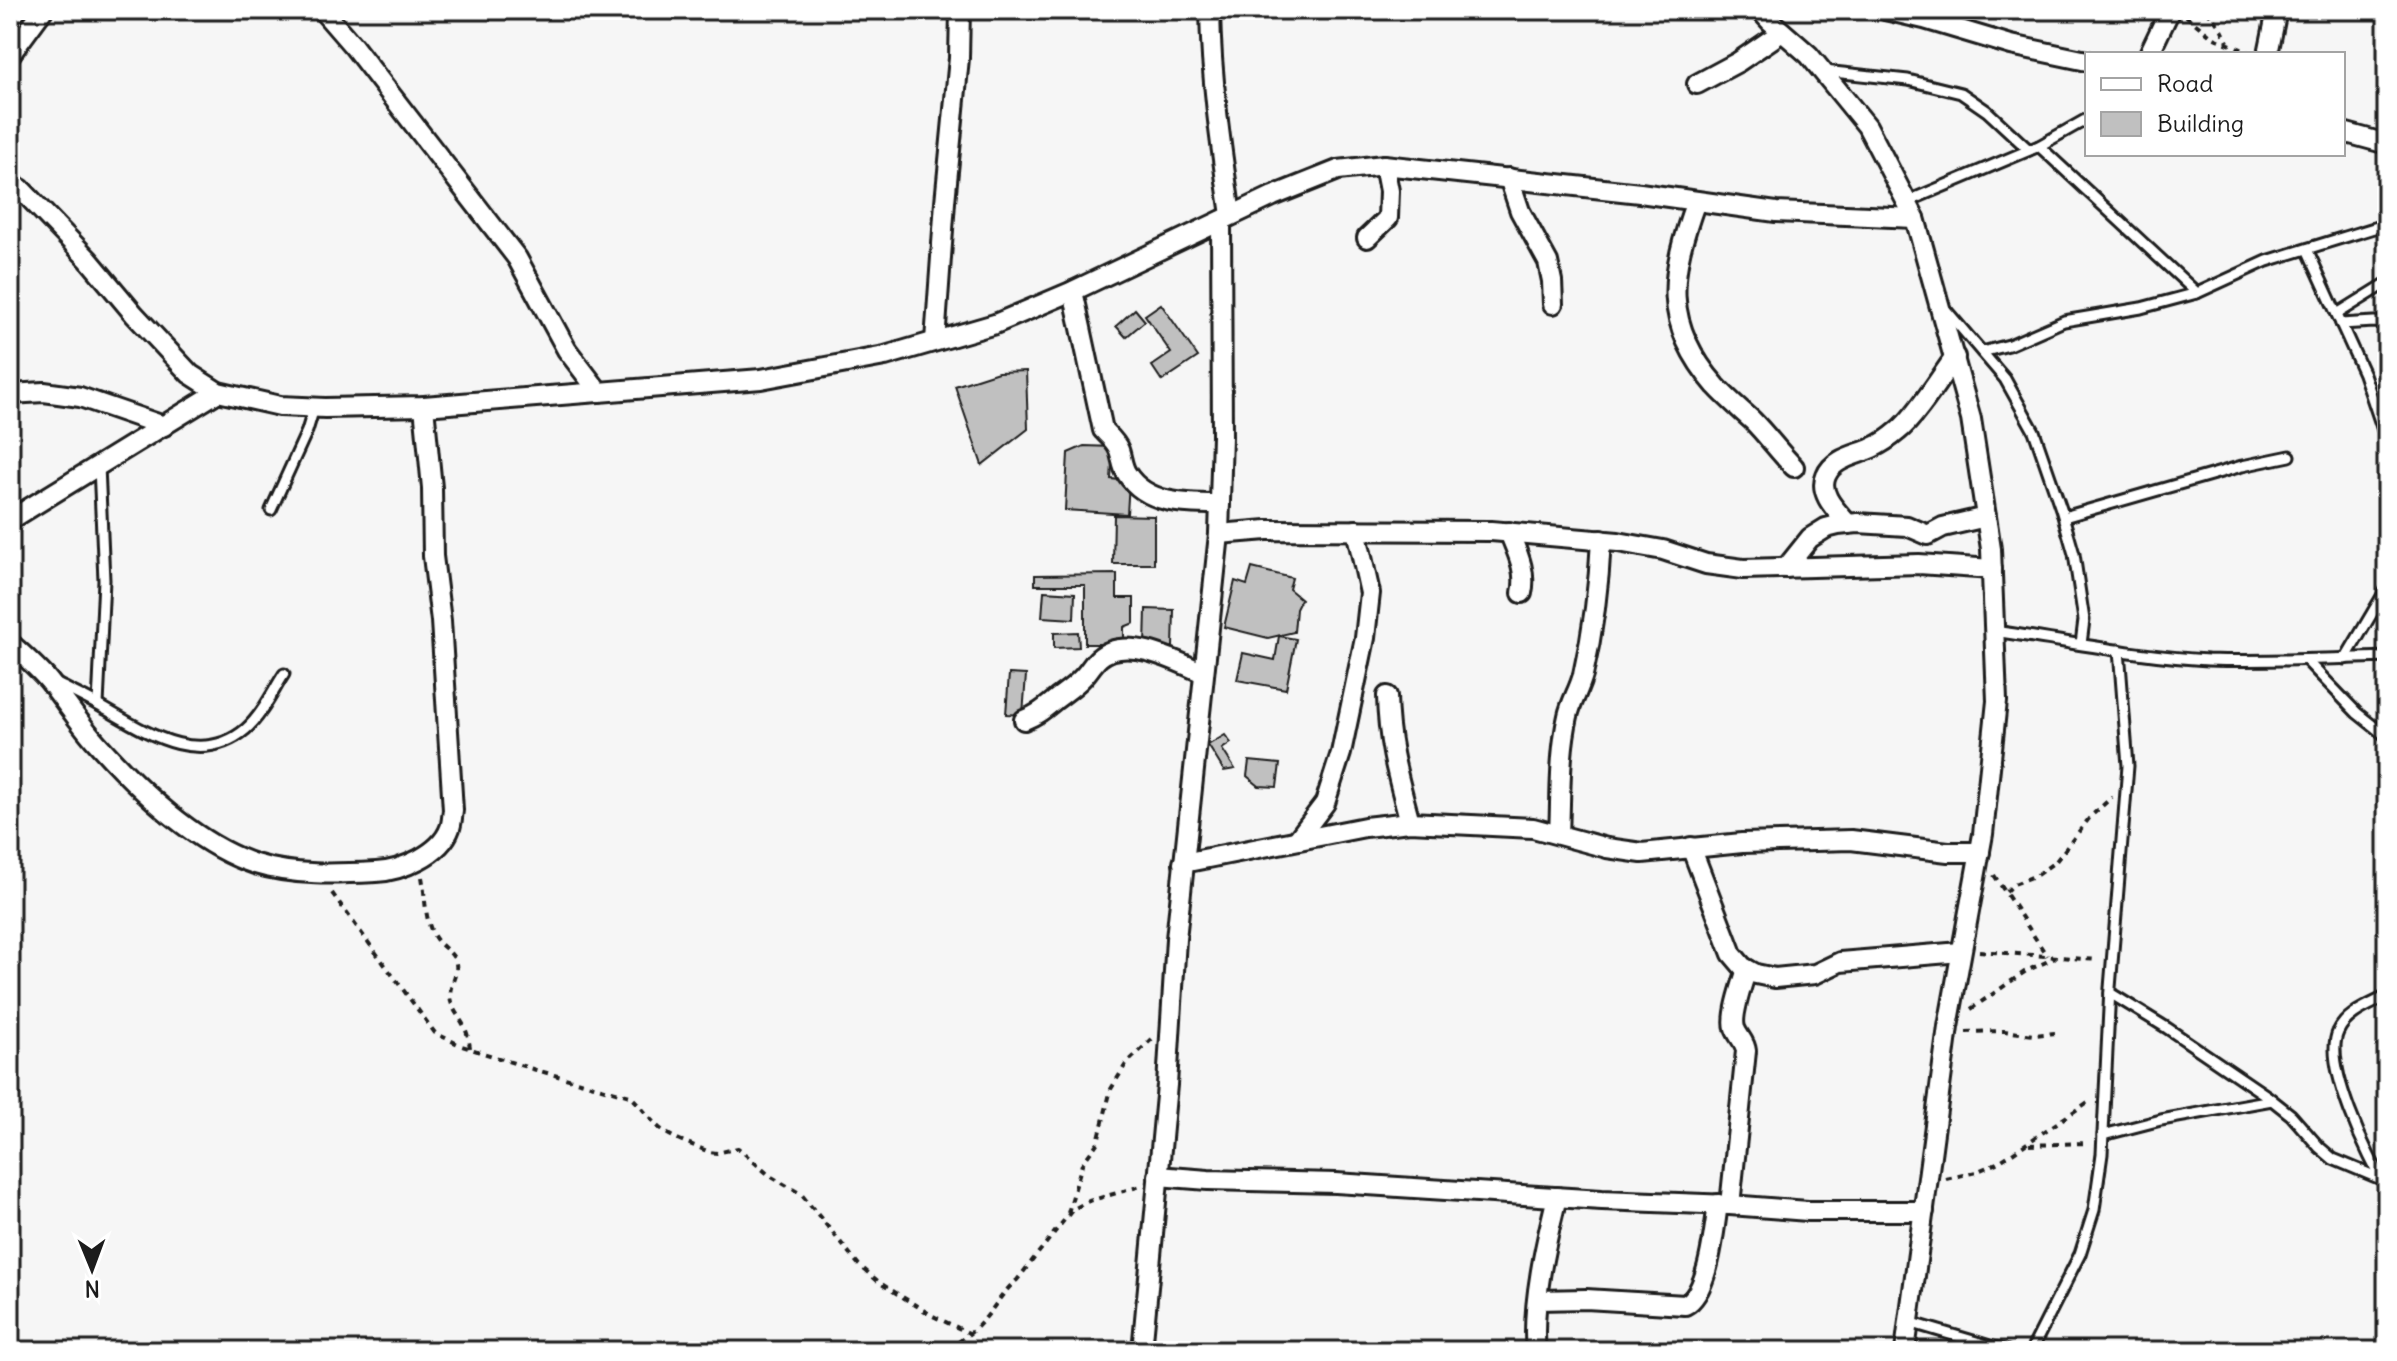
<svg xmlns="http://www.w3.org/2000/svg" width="2397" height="1361" font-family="Delius,sans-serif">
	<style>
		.building { fill: #c0c0c0; stroke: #1c1c1c; stroke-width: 2 }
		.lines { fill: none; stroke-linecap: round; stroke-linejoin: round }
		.service-casing { stroke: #1c1c1c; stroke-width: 15 }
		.minor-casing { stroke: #1c1c1c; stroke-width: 24 }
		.path { stroke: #1c1c1c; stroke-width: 4; stroke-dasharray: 6 6; stroke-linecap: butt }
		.service { stroke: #fff; stroke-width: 9 }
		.minor { stroke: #fff; stroke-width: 18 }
	</style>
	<rect width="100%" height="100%" fill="#f6f6f6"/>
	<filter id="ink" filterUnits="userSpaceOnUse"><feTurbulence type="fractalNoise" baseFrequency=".0125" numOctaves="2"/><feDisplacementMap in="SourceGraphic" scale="16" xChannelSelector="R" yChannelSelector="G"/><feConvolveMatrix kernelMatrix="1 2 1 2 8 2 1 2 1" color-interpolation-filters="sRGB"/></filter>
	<g filter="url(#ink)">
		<!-- building -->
		<g class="building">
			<path d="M 1161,304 L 1198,357 L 1162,381 L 1152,366 L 1171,353 L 1145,315 Z"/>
			<path d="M 1135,309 L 1145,321 L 1126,337 L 1116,326 Z"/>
			<path d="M 1026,371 L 1028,429 L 982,465 L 955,386 L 998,372 Z"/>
			<path d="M 1084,446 L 1113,447 L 1111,479 L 1129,481 L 1127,514 L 1065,510 L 1068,453 Z"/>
			<path d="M 1114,515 L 1154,516 L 1154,564 L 1113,564 Z"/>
			<path d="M 1252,568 L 1292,578 L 1289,589 L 1301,599 L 1296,609 L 1294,632 L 1268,638 L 1224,627 L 1235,581 L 1247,585 Z"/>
			<path d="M 1117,574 L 1117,598 L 1134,598 L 1134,623 L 1124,627 L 1124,644 L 1085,644 L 1085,585 L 1035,585 L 1035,575 Z"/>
			<path d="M 1044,591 L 1075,593 L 1074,619 L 1042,617 Z"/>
			<path d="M 1146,609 L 1174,610 L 1173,648 L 1145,647 Z"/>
			<path d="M 1078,632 L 1079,647 L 1054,648 L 1054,633 Z"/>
			<path d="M 1279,636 L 1296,639 L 1286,689 L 1237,680 L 1243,653 L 1275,660 Z"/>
			<path d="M 1009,674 L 1026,675 L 1023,715 L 1006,714 Z"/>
			<path d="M 1225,735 L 1231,743 L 1222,749 L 1235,769 L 1224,771 L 1208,745 Z"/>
			<path d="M 1249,761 L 1280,764 L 1277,787 L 1259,786 L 1247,776 Z"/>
		</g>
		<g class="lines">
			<defs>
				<g id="service">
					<path d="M 1824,71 L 1908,80 L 1961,93 L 1987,111 L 2029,150"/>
					<path d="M 2039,146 L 2197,293"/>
					<path d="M 1906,202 L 2039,146 L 2087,119"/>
					<path d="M 2307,249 L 2364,374 L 2387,442"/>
					<path d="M 1945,309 L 2005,379 L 2034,431 L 2061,509 L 2074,554 L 2084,620 L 2081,644"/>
					<path d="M 2337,314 L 2387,283"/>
					<path d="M 2341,324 L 2374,322 L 2387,324"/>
					<path d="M 1982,352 L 2009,345 L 2064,321 L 2141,308 L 2197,293 L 2267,261 L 2387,224"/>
					<path d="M 271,510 L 307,431 L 314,408"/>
					<path d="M 2064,517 L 2242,466 L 2290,456"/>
					<path d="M 1994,631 C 2065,641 2136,656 2208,660 C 2268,662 2327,659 2387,657"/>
					<path d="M 2345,659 L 2387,588"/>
					<path d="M 2306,660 L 2357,713 L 2387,737"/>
					<path d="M 57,684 C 71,691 86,698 100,706 C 144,731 199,769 246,729 C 262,715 273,691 284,674"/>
					<path d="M 98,705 L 104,580 L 99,466"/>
					<path d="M 2110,993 L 2167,1028 L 2267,1096 L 2291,1115 L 2319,1147 L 2333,1159 L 2381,1179"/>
					<path d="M 2387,996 C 2370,1005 2346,1013 2338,1032 C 2323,1064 2368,1159 2387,1188"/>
					<path d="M 2103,1135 L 2161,1120 L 2272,1100"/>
					<path d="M 1909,1322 L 2007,1351"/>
					<path d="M 2031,1351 L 2080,1254 L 2094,1210 L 2102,1154 L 2110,988 L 2128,766 L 2119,650"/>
				</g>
				<g id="minor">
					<path d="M 322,10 L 354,47 L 517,258 L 567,350 L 599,392"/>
					<path d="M 1210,10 C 1211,79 1221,148 1231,215"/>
					<path d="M 1760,10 L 1770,21 L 1809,55 L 1867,126 L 1915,218 L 1971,419 L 1991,549 L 1997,701 L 1983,834 L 1948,1027 L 1905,1351"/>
					<path d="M 1885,10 L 1924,19 L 2011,45 L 2087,61"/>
					<path d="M 2149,54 L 2170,10"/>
					<path d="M 2268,54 L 2277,10"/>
					<path d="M 10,55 L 43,10"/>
					<path d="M 1697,84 L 1738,62 L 1782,32"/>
					<path d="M 2343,132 L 2387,144"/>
					<path d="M 1509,178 L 1520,211 L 1548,262 L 1552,281 L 1553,304"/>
					<path d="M 10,183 L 21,189 L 88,259 L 134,314 L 190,374 L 218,392 L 280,406 L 325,408 L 424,406 L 761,379 L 885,356 L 995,324 L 1073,291 L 1273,196 L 1338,170 L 1384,165 L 1640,193 L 1776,212 L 1915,218"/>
					<path d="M 1696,201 C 1670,273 1661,323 1716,386 C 1727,398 1740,409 1752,420 C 1767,435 1779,452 1794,467"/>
					<path d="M 1367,238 L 1388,218 L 1389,191 L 1384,165"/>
					<path d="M 1073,291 L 1103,430 C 1109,436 1116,442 1119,450 C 1122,458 1122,467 1127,474 C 1147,505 1187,504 1220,504"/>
					<path d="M 935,341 L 945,202 L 959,58 L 960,10"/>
					<path d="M 10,394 L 44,392 L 80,397 L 164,426"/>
					<path d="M 10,520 L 218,392"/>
					<path d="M 1848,524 C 1837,511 1818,494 1826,476 C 1833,458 1857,455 1872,448 C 1881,444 1891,437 1898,431 C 1916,417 1941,376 1955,357"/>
					<path d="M 1509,532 C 1517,552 1527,571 1522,593"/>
					<path d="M 1219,534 L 1267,530 L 1491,531 L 1618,542 L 1663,550 L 1706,564 L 1743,569 L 1919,564 L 1992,569"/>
					<path d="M 1786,568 L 1810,538 L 1826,528 L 1838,525 L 1858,523 L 1907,526 L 1928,535 L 1943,527 L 1986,517"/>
					<path d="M 10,643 C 23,655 37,667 49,681 C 65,701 80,724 97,743 C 138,789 196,845 255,864 C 294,876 336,874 376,872 C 401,871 441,854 450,828 C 452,823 452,816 453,810 L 441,621 L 433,556 L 432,488 L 424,406"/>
					<path d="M 1387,696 C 1388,744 1398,777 1410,822"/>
					<path d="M 1024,720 C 1037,715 1044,709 1055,700 C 1064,693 1075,686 1083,677 C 1089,671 1093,663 1099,658 C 1125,634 1177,661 1203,673"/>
					<path d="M 1559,834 C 1561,795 1559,755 1568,716 C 1571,702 1579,690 1583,675 C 1593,631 1599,586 1601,540"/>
					<path d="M 1297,840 L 1325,803 L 1341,753 L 1365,638 L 1370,593 L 1356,530"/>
					<path d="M 1691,847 L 1732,954 L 1743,967 L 1756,974 L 1775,978 L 1815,974 L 1840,962 L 1961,952"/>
					<path d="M 1183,863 L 1365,827 L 1410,822 L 1533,828 L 1607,848 L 1642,853 L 1742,843 L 1851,840 L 1948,852 L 1980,852"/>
					<path d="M 1158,1176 L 1208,1180 L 1336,1183 L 1602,1200 L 1730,1205 L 1808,1211 L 1924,1211"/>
					<path d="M 1730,1205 L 1746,1051 C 1745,1041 1738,1037 1735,1028 C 1731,1015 1743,982 1747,969"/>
					<path d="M 1538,1300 L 1586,1299 L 1685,1305 C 1709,1293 1714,1230 1718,1204"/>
					<path d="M 1142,1351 L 1167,1085 L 1176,939 L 1219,534 L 1222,436 L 1221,221"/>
					<path d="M 1536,1351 C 1531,1306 1546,1241 1557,1197"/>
				</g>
			</defs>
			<!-- service casing -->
			<use href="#service" class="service-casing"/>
			<!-- minor casing -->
			<use href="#minor" class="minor-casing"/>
			<!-- path -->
			<g class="path">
				<path d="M 2207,10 L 2222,30 L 2228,42"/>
				<path d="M 2186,16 L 2212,37 L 2251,53"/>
				<path d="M 1994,875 L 2047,956"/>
				<path d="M 422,877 C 426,898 424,922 436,939 C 441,946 449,950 454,958 C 461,971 450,982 450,995 C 450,1006 458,1015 463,1024 C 467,1031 469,1040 470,1048"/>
				<path d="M 2006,892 L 2014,884 L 2037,875 L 2056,861 L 2091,816 L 2112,797"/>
				<path d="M 332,893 L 435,1033 L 462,1046 L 529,1068 L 630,1096 C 642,1106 649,1120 662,1130 C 675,1140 694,1145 709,1152 L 717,1153 L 738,1148 L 770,1176 L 801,1194 L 859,1265 L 880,1283 L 933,1316 L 969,1333"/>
				<path d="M 1979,951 L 2098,960"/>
				<path d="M 1971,1009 L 2026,971 L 2055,958"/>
				<path d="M 1966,1032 L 2004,1031 L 2034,1035 L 2055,1033"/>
				<path d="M 2029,1145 L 2088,1143"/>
				<path d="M 1946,1179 L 1976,1172 L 1999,1162 L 2091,1100"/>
				<path d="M 1068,1213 L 1082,1164 L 1098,1142 L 1111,1089 L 1126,1064 L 1153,1038"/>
				<path d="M 950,1351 C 958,1340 970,1335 979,1325 C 993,1311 1001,1293 1017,1280 L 1073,1209 L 1089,1201 L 1141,1186"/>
			</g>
			<!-- service -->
			<use href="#service" class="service"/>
			<!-- minor -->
			<use href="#minor" class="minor"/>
		</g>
	</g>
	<!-- margin -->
	<rect width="2397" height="1361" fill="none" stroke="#fff" stroke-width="40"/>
	<rect x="20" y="20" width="2357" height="1321" fill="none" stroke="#1c1c1c" stroke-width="3" filter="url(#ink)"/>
	<!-- legend -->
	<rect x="2085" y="52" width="260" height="104" fill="#ffffff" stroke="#a4a4a4" stroke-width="2"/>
	<rect x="2101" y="78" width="40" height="12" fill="#ffffff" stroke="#a4a4a4" stroke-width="2"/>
	<text x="2157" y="92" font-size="24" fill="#1c1c1c">Road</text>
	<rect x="2101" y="112" width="40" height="24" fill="#c0c0c0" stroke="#a4a4a4" stroke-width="2"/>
	<text x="2157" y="132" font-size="24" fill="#1c1c1c">Building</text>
	<!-- north arrow -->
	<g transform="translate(92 1269) rotate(179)" stroke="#ffffff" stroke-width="6" paint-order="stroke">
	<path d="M0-6L14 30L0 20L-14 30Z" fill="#1c1c1c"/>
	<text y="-12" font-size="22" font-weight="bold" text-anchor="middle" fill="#1c1c1c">N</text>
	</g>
</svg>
